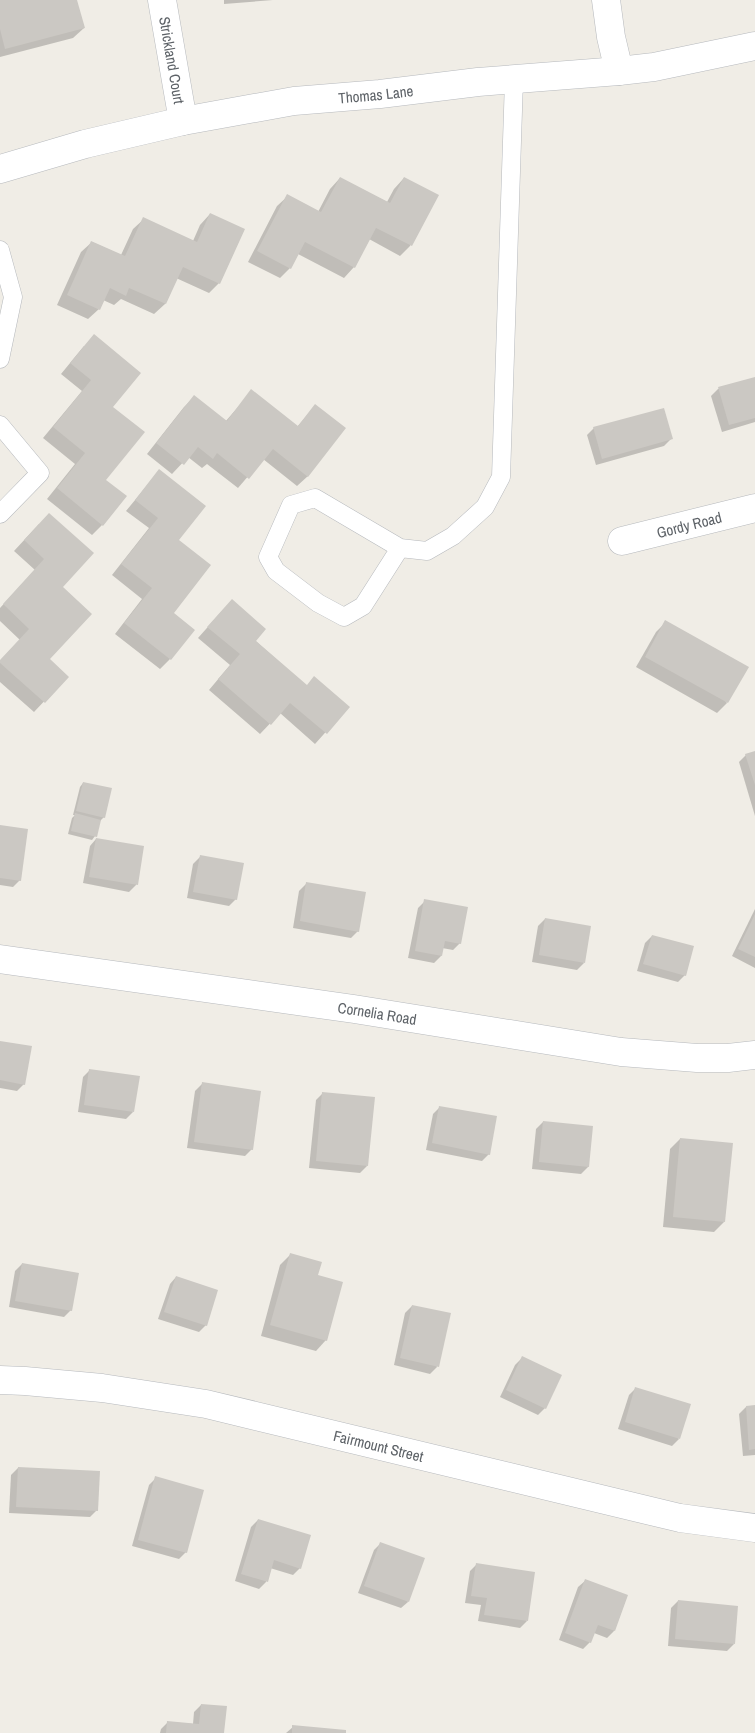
<svg xmlns="http://www.w3.org/2000/svg" width="755" height="1733" font-family="'Archivo Narrow',sans-serif">
	<style>
		.shadow { fill: #0003 }
		.building { fill: #cbc8c3 }
		.lines { fill: none; stroke-linecap: round; stroke-linejoin: round }
		.service-casing { stroke: #b6b9bd; stroke-width: 19 }
		.minor-casing { stroke: #b6b9bd; stroke-width: 29 }
		.service { stroke: #fff; stroke-width: 18 }
		.minor { stroke: #fff; stroke-width: 28 }
		.labels { text-anchor: middle; dominant-baseline: central; stroke-width: 4.5; stroke-linejoin: round; paint-order: stroke }
		.street-label { font-size: 15px; fill: #5d6267; stroke: #fff }
	</style>
	<rect width="100%" height="100%" fill="#f0ede6"/>
	<!-- shadow -->
	<g class="shadow">
		<path d="M 0,0 L 76,0 L 84,28 L 73,38 L 0,57 Z"/>
		<path d="M 224,0 L 273,0 L 224,4 Z"/>
		<path d="M 340,178 L 387,202 L 394,189 L 404,178 L 437,196 L 410,246 L 400,256 L 369,239 L 354,267 L 344,278 L 298,254 L 290,268 L 280,278 L 248,262 L 277,206 L 288,196 L 318,212 L 330,189 Z"/>
		<path d="M 210,214 L 219,283 L 209,293 L 176,278 L 165,304 L 154,314 L 121,299 L 114,305 L 103,300 L 99,309 L 88,319 L 57,305 L 81,252 L 92,242 L 121,255 L 133,229 L 144,219 L 193,241 L 200,225 Z"/>
		<path d="M 84,346 L 111,407 L 102,525 L 92,535 L 47,499 L 75,464 L 43,438 L 82,391 L 61,374 Z"/>
		<path d="M 755,378 L 755,422 L 722,432 L 711,396 L 718,389 Z"/>
		<path d="M 252,391 L 297,427 L 315,406 L 308,476 L 297,486 L 263,459 L 238,488 L 207,464 L 202,468 L 188,457 L 172,474 L 147,454 L 184,407 L 194,397 L 225,422 Z"/>
		<path d="M 594,428 L 671,439 L 664,446 L 596,465 L 587,435 Z"/>
		<path d="M 159,471 L 178,540 L 170,659 L 160,669 L 115,634 L 142,599 L 112,575 L 149,528 L 126,511 Z"/>
		<path d="M 39,524 L 61,587 L 48,660 L 67,677 L 34,712 L 0,682 L 0,661 L 20,640 L 0,621 L 0,608 L 35,570 L 14,551 Z"/>
		<path d="M 222,611 L 306,686 L 348,707 L 315,744 L 280,713 L 260,734 L 209,690 L 230,665 L 198,638 Z"/>
		<path d="M 666,622 L 727,703 L 717,713 L 636,667 L 656,632 Z"/>
		<path d="M 755,752 L 755,816 L 739,762 L 746,755 Z"/>
		<path d="M 83,783 L 104,817 L 100,821 L 95,836 L 92,840 L 68,834 L 72,818 L 75,815 L 73,815 L 80,787 Z"/>
		<path d="M 0,827 L 20,880 L 13,887 L 0,885 Z"/>
		<path d="M 96,839 L 143,847 L 136,885 L 129,892 L 83,883 L 90,846 Z"/>
		<path d="M 200,857 L 236,899 L 229,906 L 187,898 L 193,864 Z"/>
		<path d="M 306,884 L 358,931 L 351,938 L 293,928 L 299,891 Z"/>
		<path d="M 425,901 L 460,943 L 453,950 L 442,948 L 441,956 L 434,963 L 408,958 L 418,908 Z"/>
		<path d="M 755,909 L 755,968 L 732,956 Z"/>
		<path d="M 545,919 L 584,963 L 577,970 L 532,962 L 538,926 Z"/>
		<path d="M 652,936 L 685,975 L 678,982 L 637,971 L 645,943 Z"/>
		<path d="M 0,1042 L 24,1084 L 17,1091 L 0,1088 Z"/>
		<path d="M 90,1070 L 133,1112 L 126,1119 L 78,1112 L 83,1077 Z"/>
		<path d="M 202,1084 L 252,1149 L 245,1156 L 187,1148 L 195,1091 Z"/>
		<path d="M 323,1093 L 367,1166 L 360,1173 L 309,1168 L 316,1100 Z"/>
		<path d="M 440,1107 L 489,1154 L 482,1161 L 426,1150 L 433,1114 Z"/>
		<path d="M 543,1122 L 591,1127 L 588,1167 L 581,1174 L 532,1169 L 536,1129 Z"/>
		<path d="M 680,1139 L 724,1222 L 714,1232 L 663,1227 L 670,1149 Z"/>
		<path d="M 290,1255 L 316,1276 L 326,1340 L 316,1351 L 261,1336 L 280,1265 Z"/>
		<path d="M 22,1264 L 71,1310 L 64,1317 L 9,1307 L 15,1271 Z"/>
		<path d="M 176,1277 L 206,1325 L 199,1332 L 158,1319 L 170,1284 Z"/>
		<path d="M 412,1306 L 437,1367 L 430,1374 L 394,1365 L 405,1313 Z"/>
		<path d="M 522,1358 L 545,1408 L 538,1415 L 500,1397 L 515,1365 Z"/>
		<path d="M 636,1388 L 679,1439 L 672,1446 L 618,1429 L 629,1395 Z"/>
		<path d="M 755,1406 L 755,1455 L 743,1456 L 739,1414 L 746,1407 Z"/>
		<path d="M 18,1468 L 97,1510 L 90,1517 L 9,1513 L 11,1475 Z"/>
		<path d="M 156,1478 L 186,1552 L 179,1559 L 132,1546 L 149,1485 Z"/>
		<path d="M 258,1520 L 300,1568 L 293,1575 L 270,1568 L 266,1582 L 259,1589 L 235,1581 L 251,1527 Z"/>
		<path d="M 381,1543 L 408,1602 L 401,1608 L 358,1593 L 374,1550 Z"/>
		<path d="M 477,1564 L 527,1621 L 520,1628 L 478,1621 L 481,1605 L 465,1603 L 470,1571 Z"/>
		<path d="M 585,1581 L 627,1596 L 614,1631 L 607,1638 L 594,1633 L 590,1642 L 583,1649 L 559,1640 L 578,1587 Z"/>
		<path d="M 678,1601 L 734,1644 L 727,1651 L 668,1646 L 671,1608 Z"/>
		<path d="M 201,1705 L 223,1733 L 160,1733 L 161,1729 L 168,1722 L 193,1724 L 194,1712 Z"/>
		<path d="M 293,1727 L 344,1733 L 286,1733 Z"/>
	</g>
	<!-- building -->
	<g class="building">
		<path d="M 0,0 L 77,0 L 85,28 L 5,49 L 0,29 Z"/>
		<path d="M 340,177 L 390,203 L 404,177 L 439,195 L 412,246 L 376,228 L 355,268 L 305,242 L 291,269 L 257,251 L 287,194 L 321,212 Z"/>
		<path d="M 210,213 L 245,229 L 220,284 L 183,267 L 166,304 L 129,288 L 126,296 L 110,288 L 100,310 L 67,295 L 91,241 L 125,256 L 143,217 L 197,242 Z"/>
		<path d="M 94,334 L 141,373 L 113,407 L 145,432 L 106,480 L 127,496 L 103,526 L 57,488 L 85,453 L 53,427 L 91,380 L 70,363 Z"/>
		<path d="M 755,377 L 755,418 L 729,425 L 718,387 Z"/>
		<path d="M 251,389 L 298,426 L 315,404 L 346,428 L 308,477 L 273,449 L 249,479 L 217,453 L 213,459 L 198,447 L 184,465 L 156,443 L 194,395 L 227,421 Z"/>
		<path d="M 664,408 L 673,439 L 602,459 L 593,427 Z"/>
		<path d="M 159,469 L 206,506 L 179,540 L 211,565 L 174,613 L 195,630 L 171,660 L 124,623 L 152,588 L 121,564 L 158,518 L 135,500 Z"/>
		<path d="M 49,513 L 94,553 L 63,587 L 92,614 L 50,659 L 69,677 L 45,703 L 0,663 L 0,660 L 29,629 L 3,604 L 44,559 L 24,540 Z"/>
		<path d="M 232,599 L 266,629 L 256,641 L 307,685 L 314,676 L 350,707 L 327,734 L 290,703 L 271,725 L 218,679 L 240,654 L 207,627 Z"/>
		<path d="M 665,620 L 749,667 L 728,703 L 645,657 Z"/>
		<path d="M 755,751 L 755,785 L 745,754 Z"/>
		<path d="M 83,782 L 112,788 L 105,818 L 76,811 Z"/>
		<path d="M 75,813 L 101,820 L 97,837 L 71,831 Z"/>
		<path d="M 0,825 L 28,829 L 21,881 L 0,878 Z"/>
		<path d="M 96,838 L 144,846 L 138,885 L 89,877 Z"/>
		<path d="M 200,855 L 244,863 L 237,900 L 193,892 Z"/>
		<path d="M 306,882 L 366,892 L 359,932 L 300,921 Z"/>
		<path d="M 424,899 L 468,907 L 461,944 L 445,941 L 442,956 L 415,951 Z"/>
		<path d="M 755,914 L 755,957 L 738,949 Z"/>
		<path d="M 545,918 L 591,926 L 585,963 L 539,955 Z"/>
		<path d="M 652,935 L 694,946 L 686,976 L 643,964 Z"/>
		<path d="M 0,1041 L 32,1046 L 25,1085 L 0,1080 Z"/>
		<path d="M 89,1069 L 140,1076 L 134,1112 L 84,1105 Z"/>
		<path d="M 202,1082 L 261,1091 L 253,1150 L 194,1142 Z"/>
		<path d="M 322,1092 L 375,1097 L 368,1166 L 316,1161 Z"/>
		<path d="M 439,1106 L 497,1116 L 490,1155 L 432,1143 Z"/>
		<path d="M 543,1121 L 593,1126 L 589,1167 L 539,1162 Z"/>
		<path d="M 680,1138 L 733,1143 L 725,1222 L 673,1217 Z"/>
		<path d="M 290,1253 L 322,1262 L 318,1275 L 343,1282 L 327,1341 L 270,1325 Z"/>
		<path d="M 22,1263 L 79,1273 L 72,1311 L 15,1301 Z"/>
		<path d="M 176,1276 L 218,1290 L 207,1326 L 164,1312 Z"/>
		<path d="M 412,1305 L 451,1313 L 439,1367 L 400,1358 Z"/>
		<path d="M 522,1356 L 562,1375 L 546,1409 L 506,1390 Z"/>
		<path d="M 635,1387 L 691,1404 L 680,1439 L 625,1422 Z"/>
		<path d="M 755,1405 L 755,1449 L 749,1450 L 746,1406 Z"/>
		<path d="M 18,1467 L 100,1471 L 98,1511 L 16,1507 Z"/>
		<path d="M 155,1476 L 204,1490 L 187,1553 L 138,1540 Z"/>
		<path d="M 258,1519 L 311,1535 L 301,1569 L 274,1560 L 268,1582 L 241,1574 Z"/>
		<path d="M 380,1542 L 425,1558 L 409,1602 L 364,1586 Z"/>
		<path d="M 476,1563 L 535,1572 L 528,1621 L 484,1615 L 487,1598 L 471,1596 Z"/>
		<path d="M 585,1579 L 628,1595 L 615,1631 L 598,1625 L 591,1643 L 565,1633 Z"/>
		<path d="M 678,1600 L 738,1606 L 735,1644 L 675,1639 Z"/>
		<path d="M 201,1704 L 227,1706 L 224,1733 L 166,1733 L 167,1721 L 199,1724 Z"/>
		<path d="M 292,1725 L 346,1730 L 346,1733 L 292,1733 Z"/>
	</g>
	<g class="lines">
		<defs>
			<g id="service">
				<path d="M 0,250 L 13,297 L 0,359"/>
				<path d="M 0,425 L 40,473 L 0,514"/>
				<path d="M 400,548 L 363,606 L 344,617 L 318,603 L 276,571 L 268,557 L 291,505 L 315,498 L 400,548 L 427,551 L 453,536 L 485,507 L 501,477 L 514,80"/>
			</g>
			<g id="minor">
				<path id="s1" d="M 162,0 L 183,121"/>
				<path d="M 606,0 L 611,37 L 619,71"/>
				<path id="s2" d="M 0,169 L 85,144 L 183,121 L 294,101 L 380,94 L 478,82 L 619,71 L 654,67 L 755,46"/>
				<path id="s3" d="M 622,541 L 755,508"/>
				<path id="s4" d="M 0,959 L 354,1009 L 621,1052 L 697,1058 L 728,1058 L 755,1055"/>
				<path id="s5" d="M 0,1380 L 25,1381 L 102,1388 L 206,1404 L 680,1518 L 755,1528"/>
			</g>
		</defs>
		<!-- service casing -->
		<use href="#service" class="service-casing"/>
		<!-- minor casing -->
		<use href="#minor" class="minor-casing"/>
		<!-- service -->
		<use href="#service" class="service"/>
		<!-- minor -->
		<use href="#minor" class="minor"/>
	</g>
	<g class="labels">
		<!-- street labels -->
		<g class="street-label">
			<text stroke="none"><textPath href="#s1" startOffset="61">Strickland Court</textPath></text>
			<text stroke="none"><textPath href="#s2" startOffset="384">Thomas Lane</textPath></text>
			<text stroke="none"><textPath href="#s3" startOffset="69">Gordy Road</textPath></text>
			<text stroke="none"><textPath href="#s4" startOffset="381">Cornelia Road</textPath></text>
			<text stroke="none"><textPath href="#s5" startOffset="385">Fairmount Street</textPath></text>
		</g>
	</g>
</svg>
